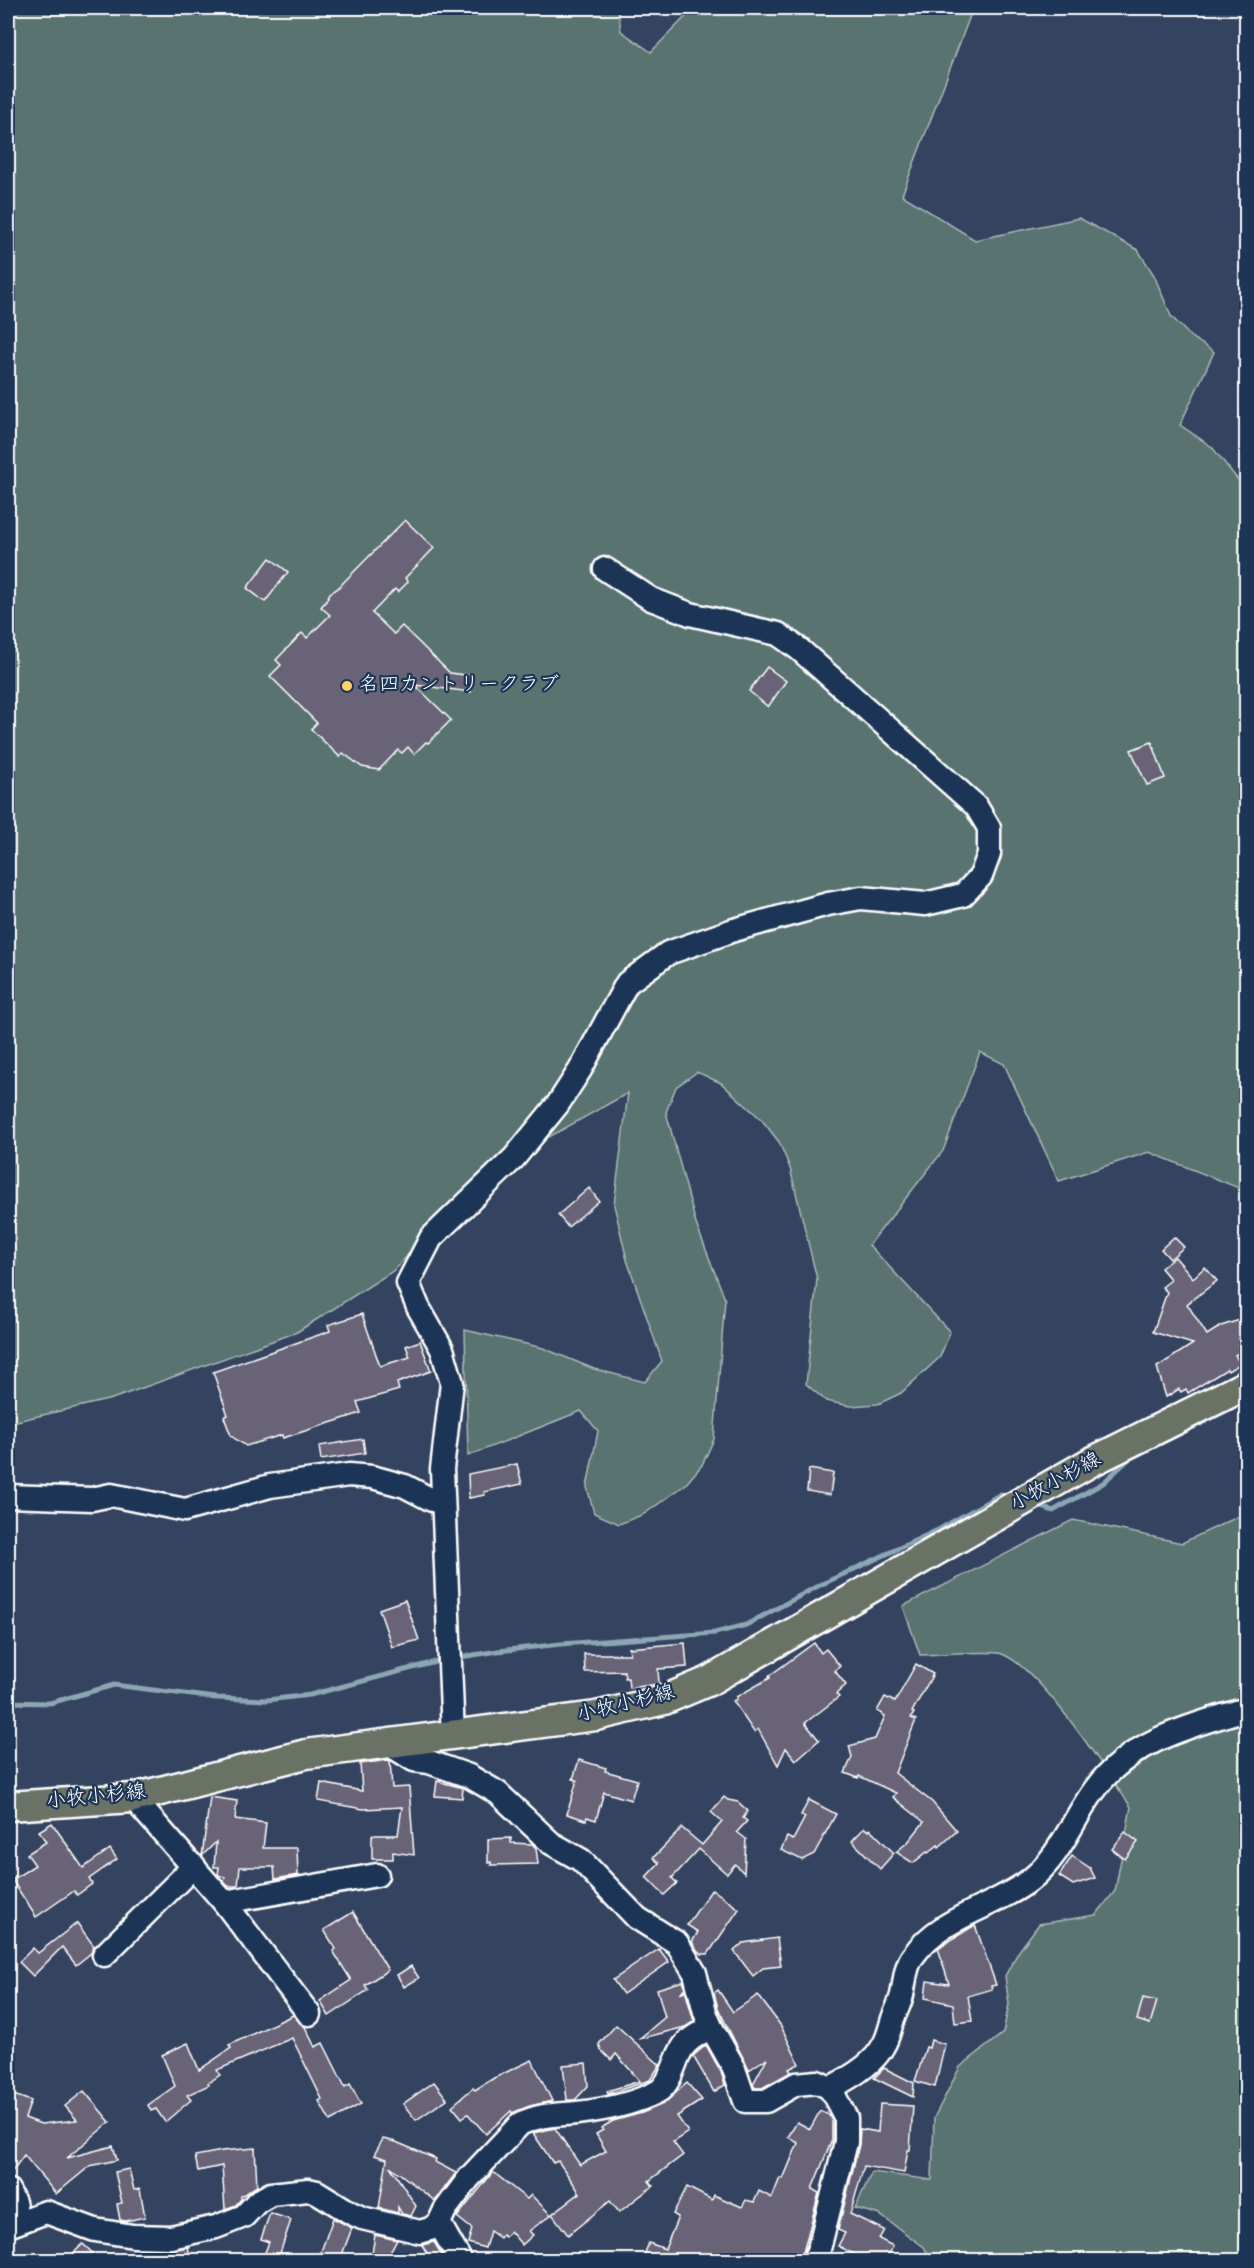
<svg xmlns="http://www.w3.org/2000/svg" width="1254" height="2268" font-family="Dekko,'Klee One',sans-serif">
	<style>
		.green { fill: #597370; stroke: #acb9b8; stroke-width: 1.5 }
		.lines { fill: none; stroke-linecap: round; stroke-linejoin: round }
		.stream { stroke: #8ca6b5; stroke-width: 5 }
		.building { fill: #686376; stroke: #fff; stroke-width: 1.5 }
		.minor-casing { stroke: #fff; stroke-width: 27 }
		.major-casing { stroke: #fff; stroke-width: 33 }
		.minor { stroke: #1d3557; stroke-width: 22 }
		.major { stroke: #6a7266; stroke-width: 28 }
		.poi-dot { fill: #ffd166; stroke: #1d3557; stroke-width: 2 }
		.labels { text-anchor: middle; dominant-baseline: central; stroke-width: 4.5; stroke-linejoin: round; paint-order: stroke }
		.poi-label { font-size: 20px; fill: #fff; stroke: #1d3557; text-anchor: start }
		.street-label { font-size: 20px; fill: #fff; stroke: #1d3557 }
	</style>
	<rect width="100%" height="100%" fill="#344360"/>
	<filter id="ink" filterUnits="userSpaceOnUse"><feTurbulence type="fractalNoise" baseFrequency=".0167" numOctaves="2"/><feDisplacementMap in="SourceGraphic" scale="12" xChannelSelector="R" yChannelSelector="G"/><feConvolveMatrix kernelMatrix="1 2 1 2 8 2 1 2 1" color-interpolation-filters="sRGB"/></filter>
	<g filter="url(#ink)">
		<!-- green -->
		<g class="green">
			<path d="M 8,8 L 618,8 L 621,31 L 651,52 L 694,8 L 973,8 L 902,195 L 975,240 L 1079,218 L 1138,250 L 1154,275 L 1171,316 L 1190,336 L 1214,352 L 1180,425 L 1212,447 L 1246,490 L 1246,1191 L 1149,1152 L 1059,1181 L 1004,1064 L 980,1052 L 943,1151 L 869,1245 L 950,1332 L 940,1357 L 901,1393 L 878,1404 L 850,1406 L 826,1401 L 806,1384 L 817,1279 L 790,1168 L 779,1142 L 762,1120 L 721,1083 L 697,1072 L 676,1087 L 666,1112 L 696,1224 L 725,1299 L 714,1439 L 702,1465 L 685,1485 L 644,1514 L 619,1524 L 594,1513 L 587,1487 L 598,1431 L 581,1411 L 468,1456 L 465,1330 L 543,1348 L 594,1369 L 645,1382 L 662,1361 L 627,1260 L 614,1205 L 628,1093 L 488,1171 L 393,1271 L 297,1332 L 112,1399 L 8,1423 Z"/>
			<path d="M 1246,1513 L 1246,2258 L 1239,2257 L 1238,2260 L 931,2260 L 924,2247 L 880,2215 L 855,2208 L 872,2172 L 932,2180 L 934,2118 L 960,2067 L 1003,2033 L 1009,2004 L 1005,1976 L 1019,1951 L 1039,1924 L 1096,1915 L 1115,1891 L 1131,1807 C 1106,1771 1040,1668 1002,1654 C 991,1650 935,1655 920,1655 L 903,1606 L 1073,1520 L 1182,1543 Z"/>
		</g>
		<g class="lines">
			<!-- stream -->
			<g class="stream">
				<path d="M 1036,1505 L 1053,1511 L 1103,1483 L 1129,1459 L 1246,1401"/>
				<path d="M 455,1658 L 498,1651 L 561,1644 L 715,1633 L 746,1625 L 818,1586 L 940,1529 L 1001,1494 L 1014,1496"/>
				<path d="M 8,1702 L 50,1703 L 114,1685 L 216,1698 L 267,1700 L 310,1695 L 443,1660"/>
			</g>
		</g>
		<!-- building -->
		<g class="building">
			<path d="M 405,520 L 434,548 L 405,578 L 408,582 L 398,592 L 395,589 L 372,613 L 394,634 L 402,626 L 450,673 L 472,676 L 471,692 L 415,685 L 451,720 L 428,743 L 426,742 L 414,754 L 408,747 L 402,753 L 398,750 L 379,770 L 362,767 L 343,753 L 340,757 L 311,729 L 317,723 L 270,676 L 281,665 L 276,660 L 302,633 L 307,638 L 330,615 L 321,607 L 326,601 L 330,593 L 337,589 Z"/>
			<path d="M 270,558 L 288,572 L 265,602 L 247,588 Z"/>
			<path d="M 767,667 L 786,681 L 768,707 L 749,691 Z"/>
			<path d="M 1152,742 L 1165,778 L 1147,785 L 1131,750 Z"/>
			<path d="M 589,1188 L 599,1201 L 568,1227 L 558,1215 Z"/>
			<path d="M 1174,1237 L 1184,1247 L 1170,1259 L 1161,1249 Z"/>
			<path d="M 1175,1257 L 1193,1278 L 1205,1267 L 1217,1281 L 1187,1304 L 1207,1335 L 1221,1326 L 1246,1318 L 1246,1342 L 1238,1345 L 1242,1351 L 1235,1355 L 1240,1364 L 1228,1371 L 1227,1369 L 1188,1393 L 1186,1389 L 1181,1392 L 1179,1389 L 1166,1397 L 1157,1367 L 1193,1344 L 1153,1332 L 1167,1292 L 1162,1287 L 1171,1280 L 1161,1268 Z"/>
			<path d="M 362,1314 L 380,1366 L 410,1357 L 406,1346 L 420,1341 L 431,1371 L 397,1383 L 399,1390 L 357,1402 L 361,1413 L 283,1438 L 282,1435 L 246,1446 L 231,1436 L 224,1417 L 228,1415 L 213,1372 L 330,1331 L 328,1325 Z"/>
			<path d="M 363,1439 L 365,1453 L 321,1460 L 319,1446 Z"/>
			<path d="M 517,1464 L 522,1484 L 484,1492 L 485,1495 L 469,1498 L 468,1474 Z"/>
			<path d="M 809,1469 L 833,1473 L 830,1495 L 807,1491 Z"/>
			<path d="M 405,1600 L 419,1640 L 392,1647 L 379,1609 Z"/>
			<path d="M 685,1643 L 687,1667 L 658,1669 L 659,1684 L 629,1688 L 628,1678 L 625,1678 L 624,1671 L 585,1672 L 584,1654 L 630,1654 L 629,1648 Z"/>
			<path d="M 814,1643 L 821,1653 L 826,1649 L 840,1666 L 835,1671 L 846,1685 L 836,1694 L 839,1697 L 805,1723 L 819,1740 L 796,1760 L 786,1748 L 778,1765 L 758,1729 L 754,1732 L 733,1701 L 737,1699 L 736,1697 L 770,1678 L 769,1676 Z"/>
			<path d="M 916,1664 L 933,1674 L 912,1712 L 914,1713 L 911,1718 L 916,1720 L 895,1773 L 932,1802 L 957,1831 L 939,1847 L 938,1845 L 928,1853 L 927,1852 L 913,1863 L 896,1852 L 908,1842 L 924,1822 L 893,1797 L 896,1793 L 859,1776 L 858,1778 L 845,1773 L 852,1757 L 849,1746 L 875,1739 L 885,1716 L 877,1711 L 885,1697 L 895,1702 Z"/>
			<path d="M 388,1760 L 390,1761 L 392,1788 L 409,1787 L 414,1855 L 393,1852 L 393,1859 L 372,1859 L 372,1835 L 398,1835 L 402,1807 L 363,1809 L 318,1801 L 321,1783 L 362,1791 L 360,1764 Z"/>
			<path d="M 579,1760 L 606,1768 L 605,1771 L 637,1780 L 631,1800 L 604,1792 L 596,1820 L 587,1817 L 586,1820 L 567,1814 L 577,1780 L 573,1779 Z"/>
			<path d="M 437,1781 L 463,1788 L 462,1798 L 435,1796 Z"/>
			<path d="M 210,1797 L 237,1801 L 235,1819 L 266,1823 L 263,1848 L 297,1848 L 298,1875 L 275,1879 L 274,1867 L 240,1867 L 238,1886 L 228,1886 L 224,1882 L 225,1877 L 218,1875 L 219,1867 L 214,1867 L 216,1842 L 202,1856 Z"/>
			<path d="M 724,1797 L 728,1800 L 738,1802 L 748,1811 L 743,1818 L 747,1821 L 737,1832 L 746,1839 L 744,1873 L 735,1864 L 727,1874 L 699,1849 L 672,1878 L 677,1883 L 664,1895 L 646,1877 L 659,1863 L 653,1858 L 682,1828 L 702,1845 L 722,1822 L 711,1812 Z"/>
			<path d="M 809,1800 L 836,1814 L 814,1854 L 802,1860 L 781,1850 L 787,1837 L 793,1840 L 805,1817 L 801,1815 Z"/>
			<path d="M 52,1823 L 83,1868 L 110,1849 L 117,1859 L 89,1879 L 92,1884 L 77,1895 L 74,1891 L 36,1917 L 12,1880 L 35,1865 L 27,1854 L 46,1842 L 39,1831 Z"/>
			<path d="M 864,1828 L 869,1831 L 870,1829 L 894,1853 L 880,1869 L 852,1841 Z"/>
			<path d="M 1125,1832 L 1138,1842 L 1125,1859 L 1112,1849 Z"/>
			<path d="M 511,1838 L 511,1843 L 532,1844 L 536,1848 L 538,1864 L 491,1865 L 491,1862 L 488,1863 L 488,1839 Z"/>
			<path d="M 1072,1856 L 1090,1868 L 1095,1878 L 1073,1885 L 1059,1876 Z"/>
			<path d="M 712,1889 L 739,1909 L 708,1954 L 702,1954 L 697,1950 L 692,1942 L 698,1932 L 687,1925 Z"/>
			<path d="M 353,1912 L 388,1970 L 365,1985 L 368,1990 L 329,2016 L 320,2001 L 351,1980 L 333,1951 L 336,1949 L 324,1930 Z"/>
			<path d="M 77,1923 L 94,1946 L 91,1953 L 76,1965 L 62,1947 L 33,1976 L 19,1962 L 33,1948 L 38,1953 Z"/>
			<path d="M 975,1925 L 996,1985 L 991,1986 L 992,1989 L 968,1996 L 972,2021 L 955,2023 L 953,2004 L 925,1998 L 927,1981 L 949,1984 L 938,1948 Z"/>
			<path d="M 777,1938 L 781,1966 L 763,1968 L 753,1976 L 734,1951 L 743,1943 Z"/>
			<path d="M 659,1949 L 669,1962 L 623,1994 L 613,1980 Z"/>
			<path d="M 411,1966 L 419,1978 L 404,1987 L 397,1975 Z"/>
			<path d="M 683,1981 L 685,1987 L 680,1994 L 685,1990 L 694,2021 L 685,2027 L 639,2039 L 665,2017 L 657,1989 Z"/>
			<path d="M 718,1990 L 733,2012 L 758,1995 L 781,2026 L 799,2064 L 789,2069 L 791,2072 L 762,2088 L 755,2088 L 753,2084 L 767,2058 L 749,2070 L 718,2008 L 714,1993 Z"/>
			<path d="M 1143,1998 L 1157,2001 L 1150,2024 L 1137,2020 Z"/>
			<path d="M 293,2015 L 305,2027 L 315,2047 L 323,2043 L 345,2087 L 350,2084 L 361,2104 L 330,2121 L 319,2101 L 322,2099 L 292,2038 L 217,2070 L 220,2075 L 208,2083 L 209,2085 L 187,2095 L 191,2100 L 165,2122 L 156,2109 L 151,2111 L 148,2105 L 175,2086 L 162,2055 L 188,2043 L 199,2070 L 231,2048 L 229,2045 Z"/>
			<path d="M 616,2025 L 660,2065 L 650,2080 L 608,2094 L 607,2091 L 640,2081 L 616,2054 L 611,2060 L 601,2050 L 599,2044 Z"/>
			<path d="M 931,2040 L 945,2044 L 935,2087 L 915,2081 L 926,2047 L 929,2048 Z"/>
			<path d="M 706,2045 L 721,2072 L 725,2085 L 714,2092 L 693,2056 Z"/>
			<path d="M 532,2060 L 552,2101 L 530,2106 L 512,2113 L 511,2111 L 486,2134 L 468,2114 L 462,2118 L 452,2106 L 473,2088 L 475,2090 L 494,2078 Z"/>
			<path d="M 586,2063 L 588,2086 L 575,2100 L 567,2100 L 563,2065 Z"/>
			<path d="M 884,2068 L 914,2083 L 913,2097 L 874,2078 Z"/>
			<path d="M 434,2082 L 447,2099 L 416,2120 L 403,2104 Z"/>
			<path d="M 687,2083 L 702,2100 L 677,2116 L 688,2132 L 673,2142 L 683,2155 L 649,2181 L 653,2186 L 619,2212 L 610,2201 L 568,2235 L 552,2214 L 580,2193 L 558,2161 L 553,2163 L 533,2133 L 555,2128 L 580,2165 L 606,2151 L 596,2134 L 603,2130 L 601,2128 L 613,2121 L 642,2113 L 663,2104 Z"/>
			<path d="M 84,2091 L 110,2122 L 67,2158 L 113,2146 L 117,2160 L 90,2166 L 56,2194 L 24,2155 L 8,2177 L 8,2093 L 31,2101 L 25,2118 L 41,2124 L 77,2120 L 65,2106 Z"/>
			<path d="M 880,2104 L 913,2106 L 910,2150 L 908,2150 L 904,2173 L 864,2166 L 850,2214 L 884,2230 L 879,2239 L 893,2246 L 886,2260 L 866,2260 L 838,2246 L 845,2233 L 838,2230 L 859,2145 L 860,2129 L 878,2132 Z"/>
			<path d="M 820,2111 L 829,2115 L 832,2121 L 832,2140 L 812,2189 L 819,2193 L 801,2260 L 642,2260 L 649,2243 L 665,2249 L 678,2217 L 673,2214 L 687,2187 L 712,2200 L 714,2195 L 742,2207 L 746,2200 L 754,2202 L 759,2191 L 772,2198 L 780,2178 L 783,2179 L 798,2143 L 788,2137 L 797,2122 L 810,2129 Z"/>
			<path d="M 383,2139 L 396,2142 L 436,2159 L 435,2162 L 456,2173 L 435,2201 L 390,2166 L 416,2206 L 411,2216 L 402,2214 L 398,2207 L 398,2213 L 379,2208 L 387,2159 L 374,2155 Z"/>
			<path d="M 255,2148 L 257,2186 L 241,2196 L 241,2199 L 236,2205 L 225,2209 L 222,2166 L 198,2171 L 195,2156 L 222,2151 Z"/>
			<path d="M 129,2169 L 134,2190 L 140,2189 L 145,2217 L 126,2221 L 120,2220 L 117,2204 L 122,2203 L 115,2172 Z"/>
			<path d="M 493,2172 L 527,2199 L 531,2195 L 551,2215 L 529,2231 L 533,2235 L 522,2245 L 510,2231 L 505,2237 L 502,2235 L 500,2238 L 490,2231 L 485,2248 L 468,2243 L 472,2229 L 457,2217 Z"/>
			<path d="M 270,2213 L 291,2220 L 278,2259 L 264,2255 L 269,2242 L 261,2239 Z"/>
			<path d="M 333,2218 L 352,2228 L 340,2260 L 318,2260 Z"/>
			<path d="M 375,2235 L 397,2240 L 386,2260 L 371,2260 Z"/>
			<path d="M 434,2242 L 445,2260 L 431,2260 L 422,2245 Z"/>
			<path d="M 83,2244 L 100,2260 L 66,2260 Z"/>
			<path d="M 188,2247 L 191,2260 L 154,2260 L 152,2250 L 171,2250 Z"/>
		</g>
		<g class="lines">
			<defs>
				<g id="minor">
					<path d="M 8,1496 L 92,1499 L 111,1495 L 185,1510 L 270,1486 L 349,1475 L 372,1477 L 405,1486 L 432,1500 L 443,1503"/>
					<path d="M 453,1736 L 442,1469 L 452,1383 L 442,1349 L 418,1307 L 408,1283 L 431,1238 L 514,1158 L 558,1104 L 580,1070 L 627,983 L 668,953 L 734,930 L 828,904 L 861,898 L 925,904 L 963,895 L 981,876 L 989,854 L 989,828 L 976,806 L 799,649 L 778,634 L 690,614 L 651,599 L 605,569"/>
					<path d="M 387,1743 L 414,1760 L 429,1762 L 469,1776 L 498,1793 L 551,1843 L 581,1860 L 637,1918 L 677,1943 L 695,1973 L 705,2012 L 711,2027 L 733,2066 L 745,2101 L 766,2101 L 796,2084 L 817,2082 L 830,2088 L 846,2118 L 846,2142 L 819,2249 L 814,2260"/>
					<path d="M 133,1798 L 224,1902 L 309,2014"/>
					<path d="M 224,1902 L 377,1875"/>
					<path d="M 104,1955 L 194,1866"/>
					<path d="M 830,2088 C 848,2079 874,2064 883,2046 C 889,2037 890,2026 894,2016 C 897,2009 900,2003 902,1995 C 905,1982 905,1966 913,1956 C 941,1916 994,1908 1030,1880 C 1061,1856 1073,1818 1096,1788 C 1131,1740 1193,1725 1246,1709"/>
					<path d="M 8,2190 L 14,2202 L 18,2222"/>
					<path d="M 439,2223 L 460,2260"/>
					<path d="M 8,2226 L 46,2212 L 95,2230 L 133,2236 L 171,2237 L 216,2227 L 244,2216 L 257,2202 L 271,2194 L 308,2190 L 317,2192 L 351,2213 L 362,2218 L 420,2232 L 430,2229 L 439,2223 L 445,2210 L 469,2178 L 520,2124 C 540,2114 556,2115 577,2113 C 604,2110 633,2104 657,2092 C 671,2085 674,2061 682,2049 C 688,2038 701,2033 711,2027"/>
				</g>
				<path id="major" d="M 8,1806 L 133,1798 L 306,1754 L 596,1716 L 664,1700 L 709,1681 L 1089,1463 L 1246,1385"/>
			</defs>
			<!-- minor casing -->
			<use href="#minor" class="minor-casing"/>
			<!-- major casing -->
			<use href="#major" class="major-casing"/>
			<!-- minor -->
			<use href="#minor" class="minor"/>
			<!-- major -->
			<use href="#major" class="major"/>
		</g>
	</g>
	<!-- markers -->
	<circle class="poi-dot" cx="347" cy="686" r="6"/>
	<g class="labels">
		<!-- poi labels -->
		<g class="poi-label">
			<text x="359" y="686">名四カントリークラブ</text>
		</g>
		<!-- street labels -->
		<g class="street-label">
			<text transform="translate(1056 1483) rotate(-29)">小牧小杉線</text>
			<text transform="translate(626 1705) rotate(-14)">小牧小杉線</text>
			<text transform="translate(96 1798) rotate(-6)">小牧小杉線</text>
		</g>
	</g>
	<!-- margin -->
	<rect width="1254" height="2268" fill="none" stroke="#1d3557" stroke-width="30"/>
	<rect x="15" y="15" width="1224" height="2238" fill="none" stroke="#fff" stroke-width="2" filter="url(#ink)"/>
</svg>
